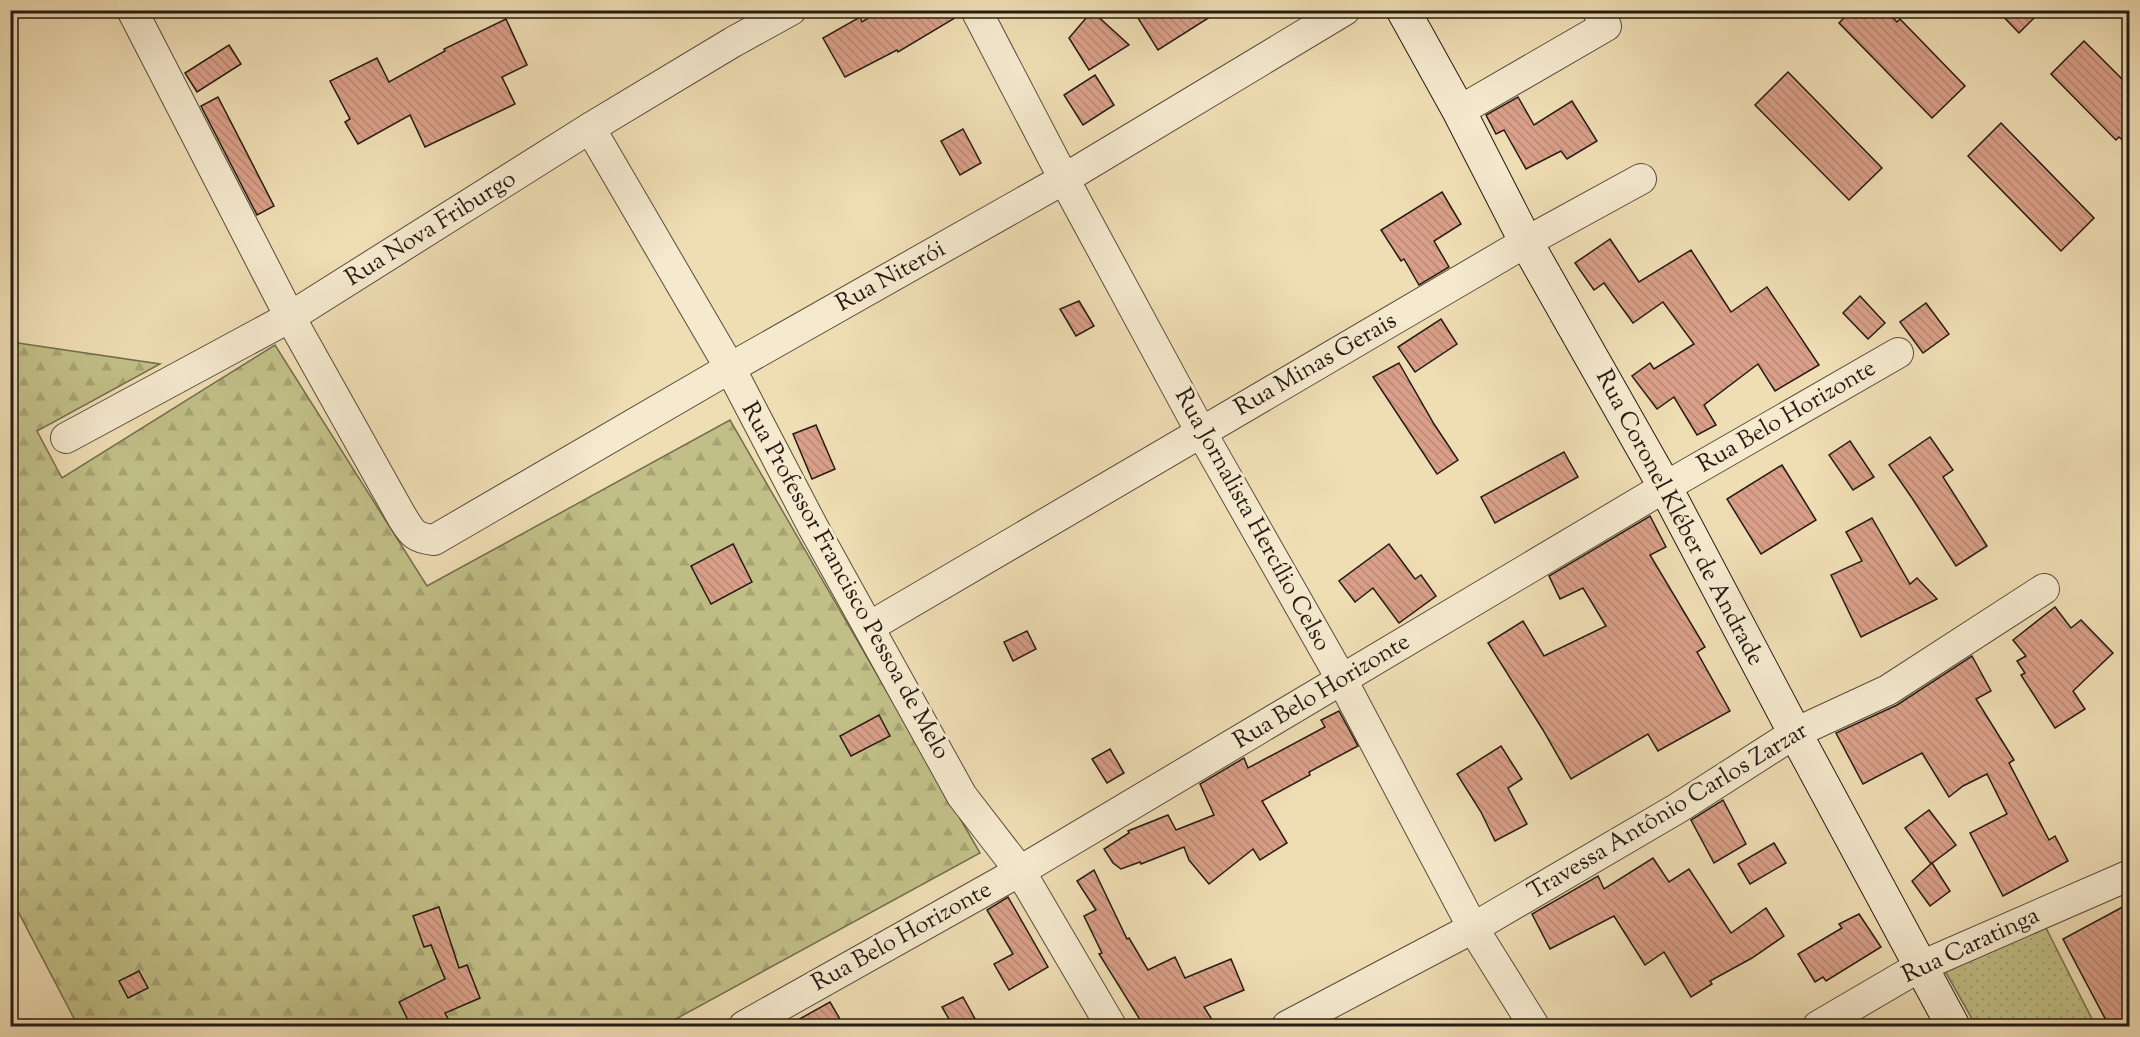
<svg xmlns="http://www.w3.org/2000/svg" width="2140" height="1037" font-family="'Sorts Mill Goudy',serif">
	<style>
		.grass { fill: url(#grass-dots); stroke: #736d4e; stroke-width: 1.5 }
		.forest { fill: url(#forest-firs); stroke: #736d4e; stroke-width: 1.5 }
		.building { fill: url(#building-back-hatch); stroke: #251b14; stroke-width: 1.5 }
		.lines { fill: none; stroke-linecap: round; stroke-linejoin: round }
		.street-casing { stroke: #584c3c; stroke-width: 32 }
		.secondary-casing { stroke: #251b14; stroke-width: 35 }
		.street { stroke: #f5e9ce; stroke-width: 30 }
		.secondary { stroke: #f5e9ce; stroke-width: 33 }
		.labels { text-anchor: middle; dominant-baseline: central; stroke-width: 6; stroke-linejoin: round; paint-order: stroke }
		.street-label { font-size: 24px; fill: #251b14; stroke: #f5e9ce }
	</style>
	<defs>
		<pattern id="grass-dots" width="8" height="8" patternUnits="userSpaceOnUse" patternTransform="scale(1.5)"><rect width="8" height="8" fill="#c1bf87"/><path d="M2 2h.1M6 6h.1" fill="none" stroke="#a6a474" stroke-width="1.8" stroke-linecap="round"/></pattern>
		<pattern id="forest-firs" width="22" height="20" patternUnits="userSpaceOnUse" patternTransform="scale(1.5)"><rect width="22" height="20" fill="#c1bf87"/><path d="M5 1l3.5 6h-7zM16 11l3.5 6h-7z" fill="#a6a474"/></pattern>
		<pattern id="building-back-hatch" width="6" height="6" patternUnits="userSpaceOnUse" patternTransform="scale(1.5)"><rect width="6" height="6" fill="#d99f88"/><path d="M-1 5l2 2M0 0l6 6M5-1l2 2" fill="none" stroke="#ba8874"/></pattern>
	</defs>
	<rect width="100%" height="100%" fill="#efddb4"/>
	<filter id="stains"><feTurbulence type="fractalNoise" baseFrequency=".00333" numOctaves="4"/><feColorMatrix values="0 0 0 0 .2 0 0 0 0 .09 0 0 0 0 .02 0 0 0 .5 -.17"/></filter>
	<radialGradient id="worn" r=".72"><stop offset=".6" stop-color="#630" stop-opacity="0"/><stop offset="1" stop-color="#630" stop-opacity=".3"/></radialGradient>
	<!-- grass -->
	<path class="grass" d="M 2043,922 L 2093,1021 L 2085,1026 L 1976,1026 L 1944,969 Z"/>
	<!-- forest -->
	<path class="forest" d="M 11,342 L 160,364 L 37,431 L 62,478 L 275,345 L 427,586 L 730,420 L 980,853 L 663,1026 L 78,1026 L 11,898 Z"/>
	<!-- building -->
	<g class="building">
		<path d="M 881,10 L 959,10 L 960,15 L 898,52 L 897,50 L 845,77 L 823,38 L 860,17 L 862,22 Z"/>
		<path d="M 1133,10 L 1221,10 L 1158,50 Z"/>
		<path d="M 1852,10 L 1885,10 L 1897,22 L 1900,19 L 1965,86 L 1932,118 L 1839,23 Z"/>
		<path d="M 1997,10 L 2042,10 L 2019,33 Z"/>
		<path d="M 1092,11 L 1129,45 L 1089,70 L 1069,38 Z"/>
		<path d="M 506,19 L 527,65 L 502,77 L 515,104 L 425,147 L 410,115 L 358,144 L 345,122 L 350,119 L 330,81 L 377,58 L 389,82 L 445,51 L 444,49 Z"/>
		<path d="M 2084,41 L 2130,87 L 2130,147 L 2119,137 L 2116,140 L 2051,74 Z"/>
		<path d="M 229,45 L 241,64 L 197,92 L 185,73 Z"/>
		<path d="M 1788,72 L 1882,168 L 1849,200 L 1755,105 Z"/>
		<path d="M 1095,75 L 1114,105 L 1083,125 L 1064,95 Z"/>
		<path d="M 218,97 L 274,206 L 257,215 L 201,106 Z"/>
		<path d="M 1518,97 L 1534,125 L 1572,101 L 1597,141 L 1567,159 L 1561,151 L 1526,169 L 1504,130 L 1496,134 L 1486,115 Z"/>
		<path d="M 2001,123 L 2094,218 L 2061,251 L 1968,156 Z"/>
		<path d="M 963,129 L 981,163 L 960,175 L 941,141 Z"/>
		<path d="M 1442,192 L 1461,224 L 1434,241 L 1449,267 L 1419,285 L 1404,259 L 1401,261 L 1381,230 Z"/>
		<path d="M 1610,239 L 1639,282 L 1691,250 L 1731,312 L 1767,287 L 1819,365 L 1775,391 L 1758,364 L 1704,405 L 1716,425 L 1697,435 L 1674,397 L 1657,409 L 1632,376 L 1650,363 L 1654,369 L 1694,344 L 1663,302 L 1633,323 L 1604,283 L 1594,290 L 1575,263 Z"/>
		<path d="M 1860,296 L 1885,323 L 1868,339 L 1843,313 Z"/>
		<path d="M 1079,301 L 1094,326 L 1076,336 L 1060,309 Z"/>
		<path d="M 1926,303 L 1949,334 L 1923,353 L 1900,322 Z"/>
		<path d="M 1441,319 L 1457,344 L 1415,372 L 1398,347 Z"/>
		<path d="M 1399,363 L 1434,424 L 1458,460 L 1437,474 L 1373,377 Z"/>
		<path d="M 816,425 L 835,469 L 812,479 L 793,434 Z"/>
		<path d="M 1930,437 L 1953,470 L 1943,477 L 1987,546 L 1956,566 L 1912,498 L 1889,465 Z"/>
		<path d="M 1850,441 L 1874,477 L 1853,490 L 1829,455 Z"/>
		<path d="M 1564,452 L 1578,477 L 1495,523 L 1481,497 Z"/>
		<path d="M 1782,465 L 1816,520 L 1761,554 L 1727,499 Z"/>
		<path d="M 1650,516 L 1666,547 L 1650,555 L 1705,647 L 1697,652 L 1730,711 L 1658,751 L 1648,734 L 1571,779 L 1543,730 L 1488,643 L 1523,621 L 1544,656 L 1606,626 L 1583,588 L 1560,599 L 1549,576 Z"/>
		<path d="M 1872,518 L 1910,584 L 1917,578 L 1937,599 L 1861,637 L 1831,575 L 1862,561 L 1846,532 Z"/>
		<path d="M 733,544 L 752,582 L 711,604 L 691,566 Z"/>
		<path d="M 1389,544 L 1415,579 L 1421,575 L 1436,596 L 1399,623 L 1373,588 L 1355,602 L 1339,581 Z"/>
		<path d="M 2055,607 L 2071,628 L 2081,620 L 2113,653 L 2073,691 L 2085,709 L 2055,728 L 2021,675 L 2025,673 L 2017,661 L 2026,656 L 2013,640 Z"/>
		<path d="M 1027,631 L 1036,649 L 1013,661 L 1004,642 Z"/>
		<path d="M 1972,656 L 1991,691 L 1976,699 L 2014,760 L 2009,763 L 2049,840 L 2055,836 L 2068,861 L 2003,896 L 1970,833 L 2007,814 L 1987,774 L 1963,786 L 1949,797 L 1922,753 L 1863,784 L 1836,733 L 1897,705 Z"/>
		<path d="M 1339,711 L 1358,746 L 1309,772 L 1310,775 L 1262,801 L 1287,843 L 1260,860 L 1253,849 L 1209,884 L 1189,860 L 1184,847 L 1141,864 L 1140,862 L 1121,869 L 1113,863 L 1104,849 L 1129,833 L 1128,831 L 1168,815 L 1176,830 L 1214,815 L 1200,784 L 1244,758 L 1248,768 L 1325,727 L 1321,720 Z"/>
		<path d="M 879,715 L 890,736 L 851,756 L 840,736 Z"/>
		<path d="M 1501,746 L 1522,779 L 1508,788 L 1527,824 L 1495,841 L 1481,812 L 1457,774 Z"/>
		<path d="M 1110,749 L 1124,773 L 1107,783 L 1092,759 Z"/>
		<path d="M 1723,800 L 1746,844 L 1714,863 L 1691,820 Z"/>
		<path d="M 1929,810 L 1956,845 L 1931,864 L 1905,828 Z"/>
		<path d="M 1774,843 L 1786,863 L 1750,884 L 1738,864 Z"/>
		<path d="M 1653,858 L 1669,882 L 1689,869 L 1731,933 L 1766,908 L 1784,936 L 1752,958 L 1710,981 L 1712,984 L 1691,997 L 1664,952 L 1645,965 L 1614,916 L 1550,949 L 1532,914 L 1598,876 L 1604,889 Z"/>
		<path d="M 1932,863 L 1950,891 L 1930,906 L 1912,881 Z"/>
		<path d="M 1094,870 L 1127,939 L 1129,938 L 1148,970 L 1175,957 L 1185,978 L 1231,959 L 1244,990 L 1204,1007 L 1216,1026 L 1144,1026 L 1099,954 L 1102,953 L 1084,916 L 1096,910 L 1077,881 Z"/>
		<path d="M 1008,897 L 1048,967 L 1009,990 L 994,964 L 1013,954 L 987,910 Z"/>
		<path d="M 2130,903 L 2130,1026 L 2109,1026 L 2063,939 Z"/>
		<path d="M 439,907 L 459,968 L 467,965 L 480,998 L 445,1013 L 452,1026 L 411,1026 L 399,1002 L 445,979 L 431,945 L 424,947 L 413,916 Z"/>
		<path d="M 1859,914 L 1881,947 L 1826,981 L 1823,977 L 1815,982 L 1798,954 L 1842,928 L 1839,924 Z"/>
		<path d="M 139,971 L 148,988 L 128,998 L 119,981 Z"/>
		<path d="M 963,997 L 979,1026 L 953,1026 L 942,1007 Z"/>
		<path d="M 830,1002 L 844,1026 L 787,1026 Z"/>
	</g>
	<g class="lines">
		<defs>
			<g id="street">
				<path d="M 132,10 L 290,317 L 402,517 C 412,533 414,538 434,540 L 730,368 L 1064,179 L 1345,10"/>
				<path d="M 976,10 L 1064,179 L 1201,432 L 1342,680 L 1473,928 L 1534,1026"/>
				<path d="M 1459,111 L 1606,26 L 1597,10"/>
				<path d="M 590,128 L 730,368 L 813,527 L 962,796 L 1020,871 L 1111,1026"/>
				<path d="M 66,438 L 290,317 L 590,128 L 733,42 L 791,10"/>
				<path d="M 869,627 L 1526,242 L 1641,179"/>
				<path d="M 744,1026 L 1020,871 L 1665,487 L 1898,353"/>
				<path d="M 1287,1026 L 1473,928 L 1678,808 L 1795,733 L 1888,690 L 2044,589"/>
				<path d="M 1818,1026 L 1919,967 L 2130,875"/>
			</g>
			<path id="secondary" d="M 1403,10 L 1459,111 L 1526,242 L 1665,487 L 1795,733 L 1953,1026"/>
		</defs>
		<!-- street casing -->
		<use href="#street" class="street-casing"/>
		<!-- secondary casing -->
		<use href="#secondary" class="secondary-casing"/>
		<!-- street -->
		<use href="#street" class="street"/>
		<!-- secondary -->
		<use href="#secondary" class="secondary"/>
	</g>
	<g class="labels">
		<!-- street labels -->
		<g class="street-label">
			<text transform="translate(431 229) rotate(-32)">Rua Nova Friburgo</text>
			<text transform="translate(891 277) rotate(-29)">Rua Niterói</text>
			<text transform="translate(1316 365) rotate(-30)">Rua Minas Gerais</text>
			<text transform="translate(1787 417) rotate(-30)">Rua Belo Horizonte</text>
			<text transform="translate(1679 518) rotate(62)">Rua Coronel Kléber de Andrade</text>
			<text transform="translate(1252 520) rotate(61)">Rua Jornalista Hercílio Celso</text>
			<text transform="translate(845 581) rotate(61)">Rua Professor Francisco Pessoa de Melo</text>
			<text transform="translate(1322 692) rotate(-31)">Rua Belo Horizonte</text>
			<text transform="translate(1668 812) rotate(-31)">Travessa Antônio Carlos Zarzar</text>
			<text transform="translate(902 937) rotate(-29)">Rua Belo Horizonte</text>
			<text transform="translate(1971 946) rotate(-25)">Rua Caratinga</text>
		</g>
	</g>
	<!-- margin -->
	<rect width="2140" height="1037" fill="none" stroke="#efddb4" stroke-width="36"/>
	<rect x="12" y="12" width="2116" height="1013" fill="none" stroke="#251b14" stroke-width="3"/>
	<rect x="18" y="18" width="2104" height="1001" fill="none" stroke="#251b14" stroke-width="1.5"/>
	<rect width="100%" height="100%" filter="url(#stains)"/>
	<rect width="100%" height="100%" fill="url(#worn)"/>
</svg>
